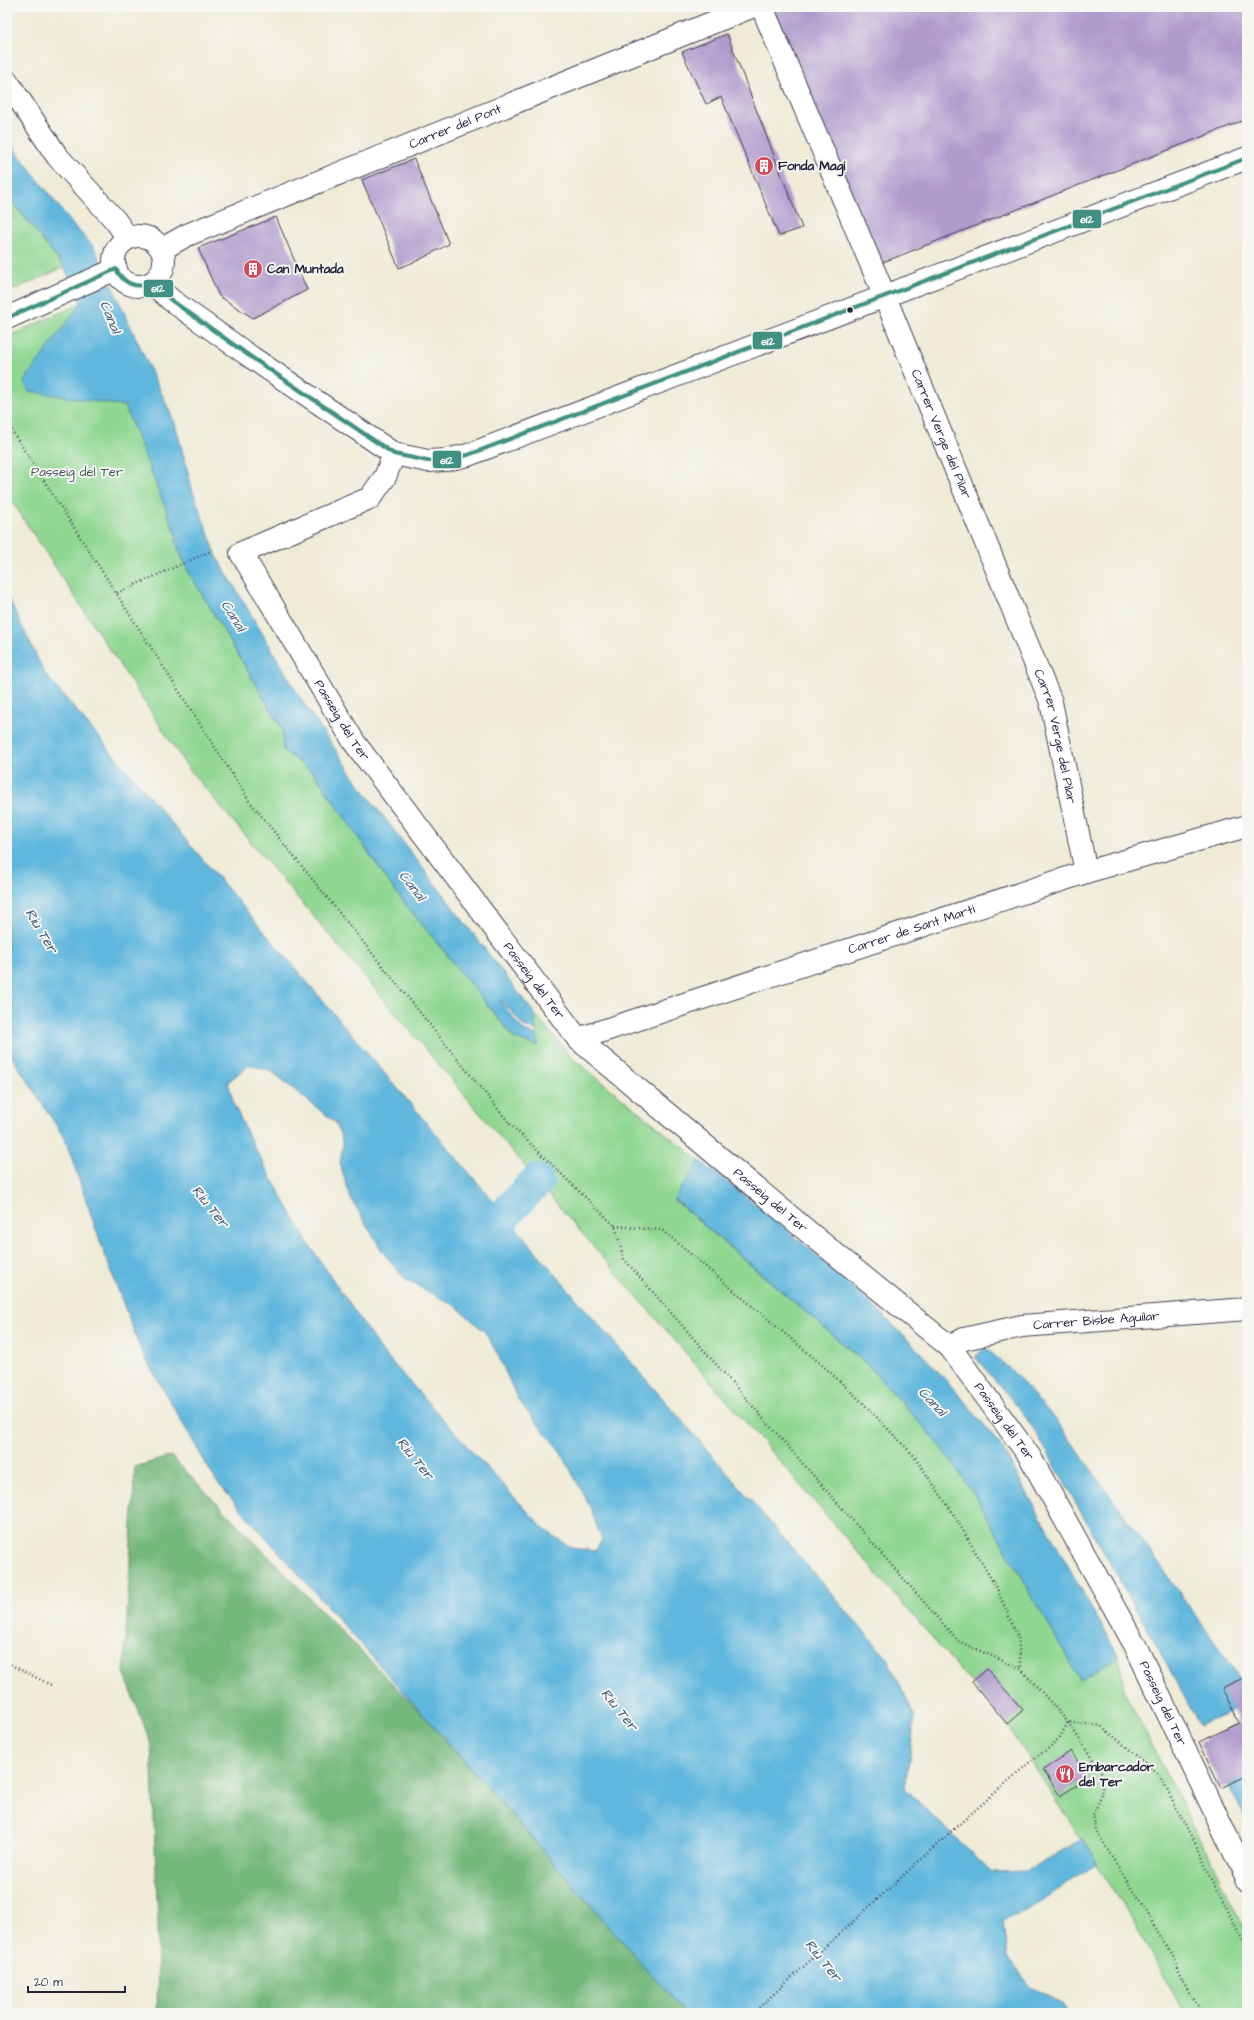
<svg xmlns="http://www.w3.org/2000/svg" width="1254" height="2020" font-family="'Architects Daughter',sans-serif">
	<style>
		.green { fill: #90d792; stroke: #597c66 }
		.forest { fill: #74b87c; stroke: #4b6d5c }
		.water { fill: #60b7dd; stroke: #416c8c; fill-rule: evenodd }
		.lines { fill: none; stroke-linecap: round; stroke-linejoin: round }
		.canal { stroke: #60b7dd; stroke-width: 34 }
		.building { fill: #af9acc }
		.minor-casing { stroke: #414052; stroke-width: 24 }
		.path { stroke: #414052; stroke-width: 2.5; stroke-dasharray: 1 3; stroke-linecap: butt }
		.minor { stroke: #fff; stroke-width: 22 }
		.bus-1-casing { stroke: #f6f6f2; stroke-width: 7 }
		.bus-1 { stroke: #409183; stroke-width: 4 }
		.bus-dot { fill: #22223b; stroke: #f6f6f2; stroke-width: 1.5 }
		.labels { text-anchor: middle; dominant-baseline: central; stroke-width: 4; stroke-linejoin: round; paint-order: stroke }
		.street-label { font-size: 13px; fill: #22223b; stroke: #f6f6f2 }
		.poi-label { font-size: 13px; font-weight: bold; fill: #22223b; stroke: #f6f6f2; text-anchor: start }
		.park-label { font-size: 13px; fill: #435855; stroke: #f6f6f2 }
		.water-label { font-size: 14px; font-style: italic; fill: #385674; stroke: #f6f6f2 }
		.line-badge { stroke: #f6f6f2; stroke-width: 1.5 }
		.badge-label { font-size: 11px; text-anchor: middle; font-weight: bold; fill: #fff }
	</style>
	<rect width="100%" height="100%" fill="#f6f6f2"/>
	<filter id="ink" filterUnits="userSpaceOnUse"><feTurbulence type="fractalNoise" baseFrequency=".025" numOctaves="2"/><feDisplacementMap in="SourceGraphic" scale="8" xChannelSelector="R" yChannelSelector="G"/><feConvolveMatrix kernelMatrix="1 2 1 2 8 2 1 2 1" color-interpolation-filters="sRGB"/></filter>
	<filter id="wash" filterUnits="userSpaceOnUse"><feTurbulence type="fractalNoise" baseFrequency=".012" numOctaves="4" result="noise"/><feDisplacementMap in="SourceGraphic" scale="16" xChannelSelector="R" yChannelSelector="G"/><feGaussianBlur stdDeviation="0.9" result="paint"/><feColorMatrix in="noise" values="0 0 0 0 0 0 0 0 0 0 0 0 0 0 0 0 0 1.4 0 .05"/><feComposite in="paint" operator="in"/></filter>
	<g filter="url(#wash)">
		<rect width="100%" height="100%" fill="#efebd7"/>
		<!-- green -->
		<g class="green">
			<path d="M 7,195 L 64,267 L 7,293 Z"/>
			<path d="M 81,303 L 125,406 L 178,539 L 176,541 L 187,569 L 283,730 L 283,750 L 315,774 L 395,891 L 515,1039 L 538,1045 L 534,1013 L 571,1057 L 700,1161 L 674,1200 L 869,1366 L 940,1445 L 977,1499 L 1080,1679 L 1119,1657 L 1124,1690 L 1208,1855 L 1247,1936 L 1247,2013 L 1185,2013 L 1123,1905 L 1007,1724 L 549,1195 L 188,768 L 7,494 L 7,337 Z"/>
		</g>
		<!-- forest -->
		<path class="forest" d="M 171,1456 L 426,1718 L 685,2013 L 157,2013 L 158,1925 L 151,1744 L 124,1672 L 135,1467 Z"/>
		<!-- water -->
		<g class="water">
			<path d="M 7,139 L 73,225 L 94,247 L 175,423 L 193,492 L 217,557 L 304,704 L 366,794 L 534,1013 L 536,1030 L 525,1027 L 503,1002 L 500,1001 L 524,1031 L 537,1035 L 538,1046 L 515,1039 L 395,891 L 315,774 L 283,750 L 283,730 L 187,569 L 175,540 L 178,539 L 125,406 L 28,391 L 24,381 L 81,303 L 64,267 L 7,195 Z"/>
			<path d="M 7,595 L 45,674 L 562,1282 L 888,1659 L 915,1717 L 905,1789 L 991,1872 L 1027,1871 L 1082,1839 L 1097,1863 L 1033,1907 L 1003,1920 L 1007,1957 L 1032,1988 L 1062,2004 L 1068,2013 L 685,2013 L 483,1782 L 216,1481 L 141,1351 L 101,1244 L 65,1139 L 7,1049 ZM 249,1065 L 271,1071 L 336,1123 L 343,1143 L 340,1163 L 349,1195 L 382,1251 L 406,1280 L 456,1306 L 485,1332 L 498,1355 L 518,1400 L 561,1452 L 590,1507 L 602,1540 L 595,1551 L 572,1548 L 545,1530 L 475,1455 L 380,1349 L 306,1240 L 253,1145 L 234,1105 L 228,1082 Z"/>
			<path d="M 700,1161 C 809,1245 918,1336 1002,1448 L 1119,1657 L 1080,1680 L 977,1499 L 940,1445 L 869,1366 L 674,1199 Z"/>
			<path d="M 985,1347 L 1012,1371 L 1056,1420 L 1229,1662 L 1240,1679 L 1222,1688 L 1233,1710 L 1200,1726 L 1164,1659 L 1037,1434 L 1020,1409 L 975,1357 Z"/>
			<path d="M 1247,1775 L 1247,1820 L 1227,1785 Z"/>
		</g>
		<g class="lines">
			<!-- canal -->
			<path class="canal" d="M 484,1255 C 485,1230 520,1199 537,1181"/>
		</g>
		<g id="blocks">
			<!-- building -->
			<g class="building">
				<path d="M 784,7 L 1247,7 L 1247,119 L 876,265 L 772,12 Z"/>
				<path d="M 727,34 L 802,228 L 779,236 L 721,97 L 706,104 L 682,52 Z"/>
				<path d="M 414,159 L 449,244 L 419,260 L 399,268 L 362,180 Z"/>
				<path d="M 276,217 L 307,290 L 253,318 L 219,296 L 198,248 Z"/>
				<path d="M 987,1669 L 1023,1710 L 1007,1724 L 972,1682 Z"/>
				<path d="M 1247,1676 L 1247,1775 L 1221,1788 L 1199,1742 L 1239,1723 L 1222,1688 Z"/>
				<path d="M 1071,1751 L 1088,1778 L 1060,1796 L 1043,1770 Z"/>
			</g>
		</g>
	</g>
	<g filter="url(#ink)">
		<use href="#blocks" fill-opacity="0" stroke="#414052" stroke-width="1"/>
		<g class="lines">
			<defs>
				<g id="minor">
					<path id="s1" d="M 762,7 L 885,297 L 1051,702 L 1086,872"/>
					<path d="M 7,81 L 57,156 L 115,220 L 128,238"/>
					<circle cx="139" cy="261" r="25"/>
					<path id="s2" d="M 162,249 L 187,235 L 751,7"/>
					<path d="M 152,283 L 171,300 L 251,357 L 394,454 L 428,461 L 446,460 L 468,455 L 1247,158"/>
					<path d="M 7,318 L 116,269"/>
					<path id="s3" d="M 394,454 L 385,477 L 370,498 L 241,553 L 354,742 L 578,1039 L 812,1235 L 950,1347 L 1030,1457 L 1135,1645 L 1247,1879"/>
					<path id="s4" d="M 578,1039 L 1086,872 L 1247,826"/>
					<path id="s5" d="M 950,1347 L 964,1339 L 1022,1326 L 1247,1309"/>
				</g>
			</defs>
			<!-- minor casing -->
			<use href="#minor" class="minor-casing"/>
			<!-- path -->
			<g class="path">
				<path d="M 7,423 L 250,802 L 510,1124 L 615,1226 L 624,1259 L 958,1641 L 1021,1669 L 1068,1722 L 1104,1777 L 1100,1799 L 1093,1815 L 1096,1831 L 1157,1930 L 1201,2013"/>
				<path d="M 117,593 L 213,550"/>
				<path d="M 615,1226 L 662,1230 L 821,1364 L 861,1401 L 913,1455 L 951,1510 L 997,1589 L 1018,1637 L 1021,1669"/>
				<path d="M 7,1663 L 51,1685"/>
				<path d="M 753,2013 L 955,1828 L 1031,1761 L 1050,1747 L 1061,1736 L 1068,1722 L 1101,1726 L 1160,1775 L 1247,1949"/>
			</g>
			<!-- minor -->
			<use href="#minor" class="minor"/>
			<defs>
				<path id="bus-1" d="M 7,318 L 116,269 C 124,284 136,289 152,283 L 171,300 L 251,357 L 394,454 L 428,461 L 446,460 L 468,455 L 1247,158"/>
			</defs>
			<!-- bus-1 casing -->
			<use href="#bus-1" class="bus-1-casing"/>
			<!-- bus-1 -->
			<use href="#bus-1" class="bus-1"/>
		</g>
	</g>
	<!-- icons -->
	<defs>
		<symbol id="building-disc" viewBox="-11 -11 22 22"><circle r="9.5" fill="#d1495b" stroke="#f6f6f2"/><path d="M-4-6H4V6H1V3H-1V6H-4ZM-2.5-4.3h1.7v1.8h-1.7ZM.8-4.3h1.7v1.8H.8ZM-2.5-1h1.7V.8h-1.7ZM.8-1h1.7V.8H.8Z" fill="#fff"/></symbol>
		<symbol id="restaurant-disc" viewBox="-11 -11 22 22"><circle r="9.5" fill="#d1495b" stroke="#f6f6f2"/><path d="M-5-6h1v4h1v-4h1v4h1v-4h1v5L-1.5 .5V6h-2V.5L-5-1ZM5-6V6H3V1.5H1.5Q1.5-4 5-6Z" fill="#fff"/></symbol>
	</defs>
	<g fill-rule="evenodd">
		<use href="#building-disc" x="753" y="155" width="22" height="22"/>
		<use href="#building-disc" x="242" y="258" width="22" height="22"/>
		<use href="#restaurant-disc" x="1054" y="1763" width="22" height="22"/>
	</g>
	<!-- markers -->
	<circle class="bus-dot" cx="850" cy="310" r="3.5"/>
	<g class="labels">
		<!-- street labels -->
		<g class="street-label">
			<text stroke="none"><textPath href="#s2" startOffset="318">Carrer del Pont</textPath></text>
			<text stroke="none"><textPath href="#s1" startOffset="463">Carrer Verge del Pilar</textPath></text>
			<text stroke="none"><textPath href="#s3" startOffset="386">Passeig del Ter</textPath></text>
			<text stroke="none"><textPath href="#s1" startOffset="787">Carrer Verge del Pilar</textPath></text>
			<text stroke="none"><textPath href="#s4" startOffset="351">Carrer de Sant Martí</textPath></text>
			<text stroke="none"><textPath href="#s3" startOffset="710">Passeig del Ter</textPath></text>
			<text stroke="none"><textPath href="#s3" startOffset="1034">Passeig del Ter</textPath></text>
			<text stroke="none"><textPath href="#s5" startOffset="150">Carrer Bisbe Aguilar</textPath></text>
			<text stroke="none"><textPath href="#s3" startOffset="1358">Passeig del Ter</textPath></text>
			<text stroke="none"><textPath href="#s3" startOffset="1682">Passeig del Ter</textPath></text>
		</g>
		<!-- poi labels -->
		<g class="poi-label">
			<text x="778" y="166">Fonda Magí</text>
			<text x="267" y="269">Can Muntada</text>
			<text x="1079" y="1767">Embarcador<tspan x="1079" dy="15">del Ter</tspan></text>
		</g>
		<!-- park labels -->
		<g class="park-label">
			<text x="77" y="472">Passeig del Ter</text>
		</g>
		<!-- water labels -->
		<g class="water-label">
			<text transform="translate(110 317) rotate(68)">Canal</text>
			<text transform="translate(233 616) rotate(58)">Canal</text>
			<text transform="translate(412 886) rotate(52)">Canal</text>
			<text transform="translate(41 931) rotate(59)">Riu Ter</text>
			<text transform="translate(210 1207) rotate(51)">Riu Ter</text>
			<text transform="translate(932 1402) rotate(47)">Canal</text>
			<text transform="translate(415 1459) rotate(51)">Riu Ter</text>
			<text transform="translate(619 1710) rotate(51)">Riu Ter</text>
			<text transform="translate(823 1961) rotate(51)">Riu Ter</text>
		</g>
	</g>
	<g class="line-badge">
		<rect x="1072" y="209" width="30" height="20" rx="4" fill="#409183"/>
		<rect x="143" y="279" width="31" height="19" rx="4" fill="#409183"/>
		<rect x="752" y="331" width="31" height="19" rx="4" fill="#409183"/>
		<rect x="432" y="450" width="30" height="19" rx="4" fill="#409183"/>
	</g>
	<g class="badge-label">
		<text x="1087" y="223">e12</text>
		<text x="158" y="292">e12</text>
		<text x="768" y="345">e12</text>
		<text x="447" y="464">e12</text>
	</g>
	<!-- margin -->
	<rect width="1254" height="2020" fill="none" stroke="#f6f6f2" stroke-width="24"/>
	<!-- scale -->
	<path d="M28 1986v6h97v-6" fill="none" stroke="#22223b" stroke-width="2"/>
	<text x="34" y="1986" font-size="12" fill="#22223b" stroke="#f6f6f2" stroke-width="3" paint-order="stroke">20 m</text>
</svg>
